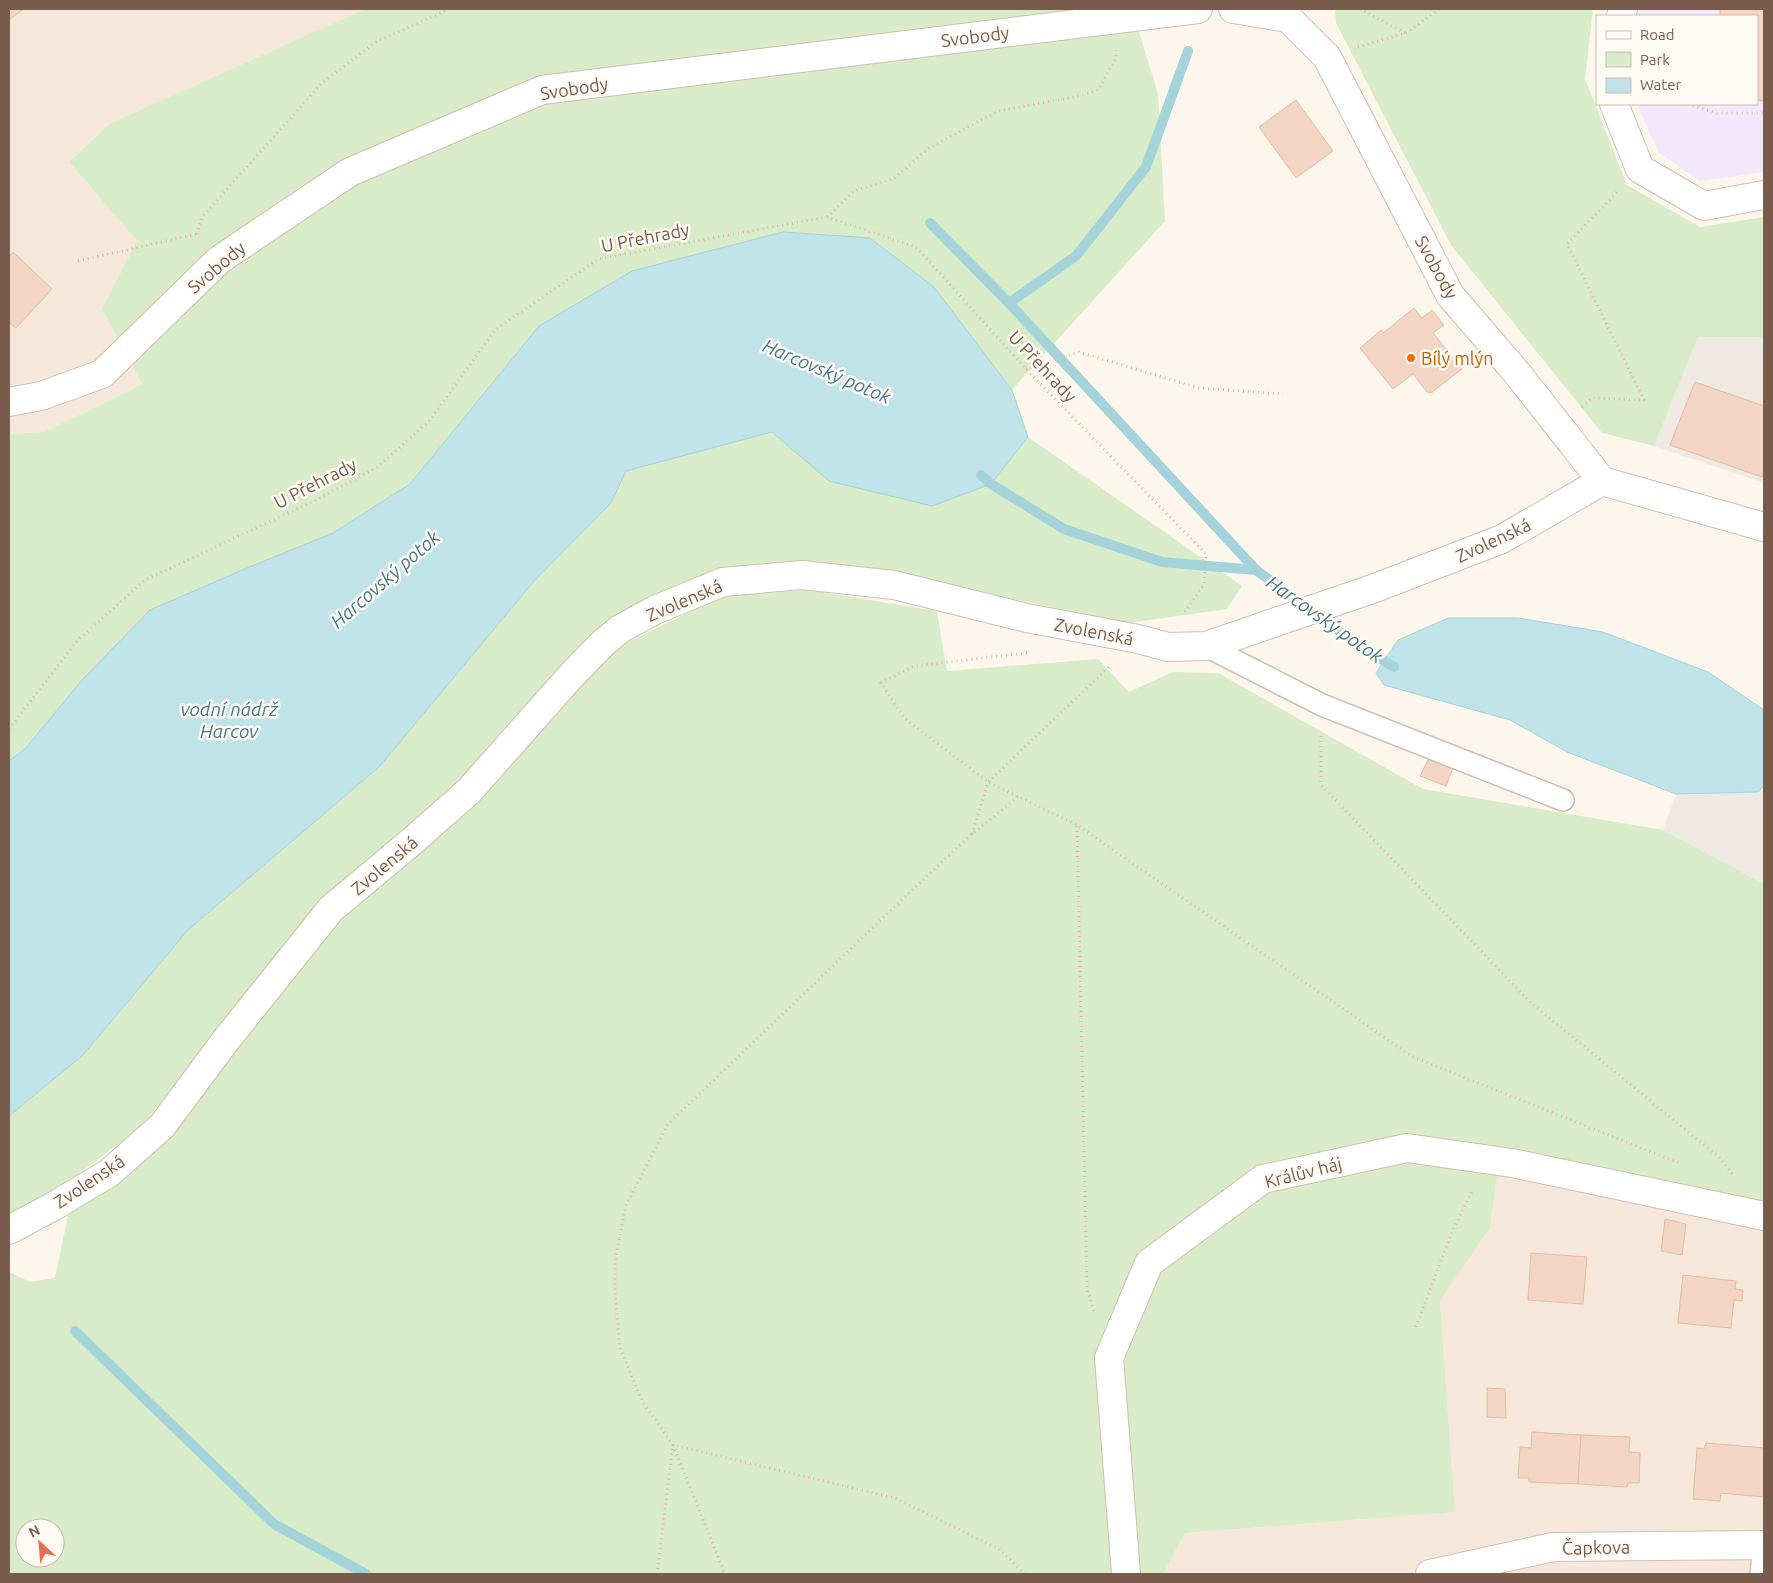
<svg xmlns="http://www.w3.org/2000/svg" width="1773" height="1583" font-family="Ubuntu,sans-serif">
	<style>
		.residential { fill: #f5e8da }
		.industrial { fill: #efe9e4 }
		.education { fill: #f3e8fa }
		.green { fill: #d8ecc9; fill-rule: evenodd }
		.water { fill: #bfe3e8; stroke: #a5d3da }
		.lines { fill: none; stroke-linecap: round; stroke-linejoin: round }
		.stream { stroke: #a5d3da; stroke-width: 10 }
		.building { fill: #f3d5c3; stroke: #e6bba3 }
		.service-casing { stroke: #d1beb0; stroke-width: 24 }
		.minor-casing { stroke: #d1beb0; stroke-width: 30 }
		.path { stroke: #d9b8a5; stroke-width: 3; stroke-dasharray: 1 4; stroke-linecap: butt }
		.service { stroke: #fff; stroke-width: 21 }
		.minor { stroke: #fff; stroke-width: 28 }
		.food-dot { fill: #e8710a; stroke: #fffaf3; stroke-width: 2 }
		.labels { text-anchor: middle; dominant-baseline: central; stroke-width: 5; stroke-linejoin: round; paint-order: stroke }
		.street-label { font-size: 18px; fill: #7a5c4d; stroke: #fffaf3 }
		.food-label { font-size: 18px; fill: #c56008; stroke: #fffaf3; text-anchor: start }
		.water-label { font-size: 19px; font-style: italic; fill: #437c86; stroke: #fffaf3 }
	</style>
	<rect width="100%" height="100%" fill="#fdf6ec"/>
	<!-- residential -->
	<g class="residential">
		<path d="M 9,9 L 365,9 L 109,124 L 69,162 L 137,241 L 102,309 L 142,384 L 44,432 L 9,434 Z"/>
		<path d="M 1512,1163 L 1764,1216 L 1764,1574 L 1163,1574 L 1185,1533 L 1455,1512 L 1440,1301 L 1490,1228 L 1496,1181 Z"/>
	</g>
	<!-- industrial -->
	<g class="industrial">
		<path d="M 1698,337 L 1764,337 L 1764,483 L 1654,446 Z"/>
		<path d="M 1764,788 L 1764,884 L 1663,830 L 1676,794 L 1758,792 Z"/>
	</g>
	<!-- education -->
	<path class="education" d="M 1639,9 L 1764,9 L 1764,172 L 1700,181 L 1658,152 L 1637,104 L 1757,104 L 1757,16 L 1637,16 Z"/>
	<!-- green -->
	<g class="green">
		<path d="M 365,9 L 1132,9 L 1158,94 L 1165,221 L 1012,390 L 934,287 L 539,326 L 410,484 L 333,533 L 247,568 L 150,610 L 82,680 L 25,749 L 9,761 L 9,434 L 44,432 L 142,384 L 102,309 L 137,241 L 69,162 L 109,124 Z"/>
		<path d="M 1335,9 L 1593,9 L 1585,79 L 1627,185 L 1700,227 L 1764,217 L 1764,337 L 1698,337 L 1654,446 L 1602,433 L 1451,245 L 1336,23 Z"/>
		<path d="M 772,432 L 829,481 L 991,484 L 1028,437 L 1242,586 L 1227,609 L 1128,623 L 904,576 L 803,563 L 714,570 L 659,594 L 451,791 L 329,894 L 141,1127 L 54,1192 L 9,1215 L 9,1116 L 83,1055 L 188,930 L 380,766 L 535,580 L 611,503 L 626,471 Z"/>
		<path d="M 808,590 L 937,611 L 947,671 L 1098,659 L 1129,692 L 1173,672 L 1218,673 L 1423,789 L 1663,830 L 1764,884 L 1764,1216 L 1512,1163 L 1496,1181 L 1490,1228 L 1440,1301 L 1455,1512 L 1185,1533 L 1163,1574 L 9,1574 L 9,1272 L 30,1282 L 55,1278 L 69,1211 L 334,918 L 614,649 L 722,596 ZM 25,1528 L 55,1528 L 55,1558 L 25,1558 Z"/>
	</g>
	<!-- water -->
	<g class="water">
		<path d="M 783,232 L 870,238 L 934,287 L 1012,390 L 1028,437 L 991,484 L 932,506 L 829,481 L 772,432 L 626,471 L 611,503 L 535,580 L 380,766 L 188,930 L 83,1055 L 9,1116 L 9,761 L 25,749 L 82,680 L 150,610 L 247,568 L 333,533 L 410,484 L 539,326 L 632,271 Z"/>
		<path d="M 1448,618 L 1518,618 L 1603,632 L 1708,672 L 1764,710 L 1764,786 L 1758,792 L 1676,794 L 1567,752 L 1510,720 L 1384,685 L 1376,673 L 1398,640 Z"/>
	</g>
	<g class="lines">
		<!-- stream -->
		<g class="stream">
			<path d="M 930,223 L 1009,303 L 1076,256 L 1146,167 L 1188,51"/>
			<path d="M 1009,303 L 1256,570"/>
			<path d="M 981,475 L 991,484 L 1064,529 L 1162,562 L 1256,570 L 1347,637 L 1394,667"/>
			<path d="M 75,1331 L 274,1524 L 366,1574"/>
		</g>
	</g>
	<!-- building -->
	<g class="building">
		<path d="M 9,9 L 21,9 L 22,10 L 9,20 Z"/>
		<path d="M 1720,9 L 1764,9 L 1764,101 L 1757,100 L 1757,16 L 1720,16 Z"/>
		<path d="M 1296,100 L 1333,151 L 1296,178 L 1259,127 Z"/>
		<path d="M 13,252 L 52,289 L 16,328 L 9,322 L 9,257 Z"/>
		<path d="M 1414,308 L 1422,318 L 1432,310 L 1444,325 L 1433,333 L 1462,369 L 1431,393 L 1427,392 L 1413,374 L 1393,389 L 1360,348 L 1381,330 L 1383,333 Z"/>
		<path d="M 1695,382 L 1764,406 L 1764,472 L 1762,477 L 1670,445 Z"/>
		<path d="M 1429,758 L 1453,768 L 1446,786 L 1420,776 Z"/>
		<path d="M 1665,1219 L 1686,1224 L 1682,1255 L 1661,1251 Z"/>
		<path d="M 1531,1253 L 1587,1257 L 1583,1304 L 1528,1300 Z"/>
		<path d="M 1683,1275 L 1736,1281 L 1735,1289 L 1743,1290 L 1742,1301 L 1734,1300 L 1731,1328 L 1678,1323 Z"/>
		<path d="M 1487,1388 L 1505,1389 L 1506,1418 L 1487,1417 Z"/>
		<path d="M 1532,1432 L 1581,1435 L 1578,1484 L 1529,1482 L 1529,1478 L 1518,1478 L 1520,1447 L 1531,1448 Z"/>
		<path d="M 1581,1435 L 1630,1437 L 1629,1452 L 1640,1453 L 1639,1483 L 1628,1483 L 1627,1487 L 1578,1484 Z"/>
		<path d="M 1706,1443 L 1764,1448 L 1764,1497 L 1721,1493 L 1720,1501 L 1693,1499 L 1697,1448 L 1704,1449 Z"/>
	</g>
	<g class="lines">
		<defs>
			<g id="service">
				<path d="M 1206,646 L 1322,705 L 1563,800"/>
				<path d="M 1761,1574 L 1764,1545"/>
			</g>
			<g id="minor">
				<path d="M 1233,9 L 1288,18 L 1327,57 L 1450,295 L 1517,373 L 1602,481 L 1764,527"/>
				<path d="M 1621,16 L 1623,9"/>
				<path d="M 1614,104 L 1640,169 L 1704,206 L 1764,195"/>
				<path d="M 9,402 L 41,396 L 102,374 L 219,260 L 350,172 L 542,90 L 1198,9"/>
				<path d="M 9,1230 L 54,1206 L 109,1173 L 162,1126 L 226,1040 L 331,909 L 410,843 L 469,791 L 570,677 L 603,643 L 620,629 L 655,610 L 723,582 L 802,575 L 894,585 L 1027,618 L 1138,639 L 1168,647 L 1206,646 L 1375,588 L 1502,539 L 1602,481"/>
				<path d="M 1126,1574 L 1109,1358 L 1149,1263 L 1263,1179 L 1407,1148 L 1512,1163 L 1764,1216"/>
				<path d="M 1430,1574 L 1553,1547 L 1764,1545"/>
			</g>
		</defs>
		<!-- service casing -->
		<use href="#service" class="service-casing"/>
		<!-- minor casing -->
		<use href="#minor" class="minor-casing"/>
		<!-- path -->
		<g class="path">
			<path d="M 1360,9 L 1405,33"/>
			<path d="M 1358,47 L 1406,33 L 1439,9"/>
			<path d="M 1688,104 L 1717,113 L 1764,113"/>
			<path d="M 827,217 L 854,191 L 893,179 L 929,148 L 998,111 L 1080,96 L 1098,90 L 1116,58 L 1116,50"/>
			<path d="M 197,234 L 202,217 L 322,83 L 376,42 L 449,9"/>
			<path d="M 78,261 L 197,234"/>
			<path d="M 1026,369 L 1079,352 L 1199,388 L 1283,394"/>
			<path d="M 1582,407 L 1593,398 L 1644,400 L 1567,244 L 1618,191"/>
			<path d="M 1027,653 L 914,666 L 881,683 L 904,718 L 988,782 L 1077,825 L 1413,1057 L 1679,1163"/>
			<path d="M 9,729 L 77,641 L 145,580 L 316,500 L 378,467 L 430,420 L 495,330 L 598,259 L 827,217 L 916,247 L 1026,369 L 1206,554 L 1204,584 L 1183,615"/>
			<path d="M 1321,736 L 1321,785 L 1531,1003 L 1719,1157 L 1734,1176"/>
			<path d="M 1018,797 L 972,834 L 909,893 L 668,1124 L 626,1205 L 615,1261 L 615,1293 L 620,1348 L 642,1401 L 673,1445 L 895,1498 L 999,1549 L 1025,1574"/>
			<path d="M 1077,826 L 1087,1289 L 1094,1311"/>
			<path d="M 972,834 L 988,782 L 1109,667"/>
			<path d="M 1416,1327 L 1451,1234 L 1473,1189"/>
			<path d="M 657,1574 L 673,1445 L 725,1574"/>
		</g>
		<!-- service -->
		<use href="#service" class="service"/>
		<!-- minor -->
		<use href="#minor" class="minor"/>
	</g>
	<!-- markers -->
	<circle class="food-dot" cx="1411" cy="358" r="5"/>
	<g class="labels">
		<!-- street labels -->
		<g class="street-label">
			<text transform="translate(975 36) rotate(-7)">Svobody</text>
			<text transform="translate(574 88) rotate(-9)">Svobody</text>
			<text transform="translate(645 237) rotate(-11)">U Přehrady</text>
			<text transform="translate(216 267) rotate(-40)">Svobody</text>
			<text transform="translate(1437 267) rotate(61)">Svobody</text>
			<text transform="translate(1043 366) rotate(47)">U Přehrady</text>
			<text transform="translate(315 483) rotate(-27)">U Přehrady</text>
			<text transform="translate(1493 540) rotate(-25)">Zvolenská</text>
			<text transform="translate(684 600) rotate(-23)">Zvolenská</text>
			<text transform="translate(1094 631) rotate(11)">Zvolenská</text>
			<text transform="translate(384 865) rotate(-40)">Zvolenská</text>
			<text transform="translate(1303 1172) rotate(-14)">Králův háj</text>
			<text transform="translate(89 1181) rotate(-34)">Zvolenská</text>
			<text transform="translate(1596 1547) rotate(-1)">Čapkova</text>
		</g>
		<!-- food labels -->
		<g class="food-label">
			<text x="1421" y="358">Bílý mlýn</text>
		</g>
		<!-- water labels -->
		<g class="water-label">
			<text transform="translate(827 371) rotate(23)">Harcovský potok</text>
			<text transform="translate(385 579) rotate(-41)">Harcovský potok</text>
			<text transform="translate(1325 619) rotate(35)">Harcovský potok</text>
			<text x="229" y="709">vodní nádrž<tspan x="229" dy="22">Harcov</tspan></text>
		</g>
	</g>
	<!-- border -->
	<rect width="1773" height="1583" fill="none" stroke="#7a5c4d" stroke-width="20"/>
	<!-- legend -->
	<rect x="1596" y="15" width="162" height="90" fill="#fffaf3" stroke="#cabbb1"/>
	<rect x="1606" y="31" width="25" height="8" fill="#ffffff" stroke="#cabbb1"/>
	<text x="1640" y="40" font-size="15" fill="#7a5c4d">Road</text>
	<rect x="1606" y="52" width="25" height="15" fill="#d8ecc9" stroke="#cabbb1"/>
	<text x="1640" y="65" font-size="15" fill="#7a5c4d">Park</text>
	<rect x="1606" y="78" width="25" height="15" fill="#bfe3e8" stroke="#cabbb1"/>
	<text x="1640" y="90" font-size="15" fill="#7a5c4d">Water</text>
	<!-- north arrow -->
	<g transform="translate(40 1543) rotate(334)"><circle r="24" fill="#fffaf3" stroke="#cabbb1"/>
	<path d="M0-4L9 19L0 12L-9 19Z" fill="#e76f51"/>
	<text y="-8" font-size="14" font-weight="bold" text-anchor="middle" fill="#7a5c4d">N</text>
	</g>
</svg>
